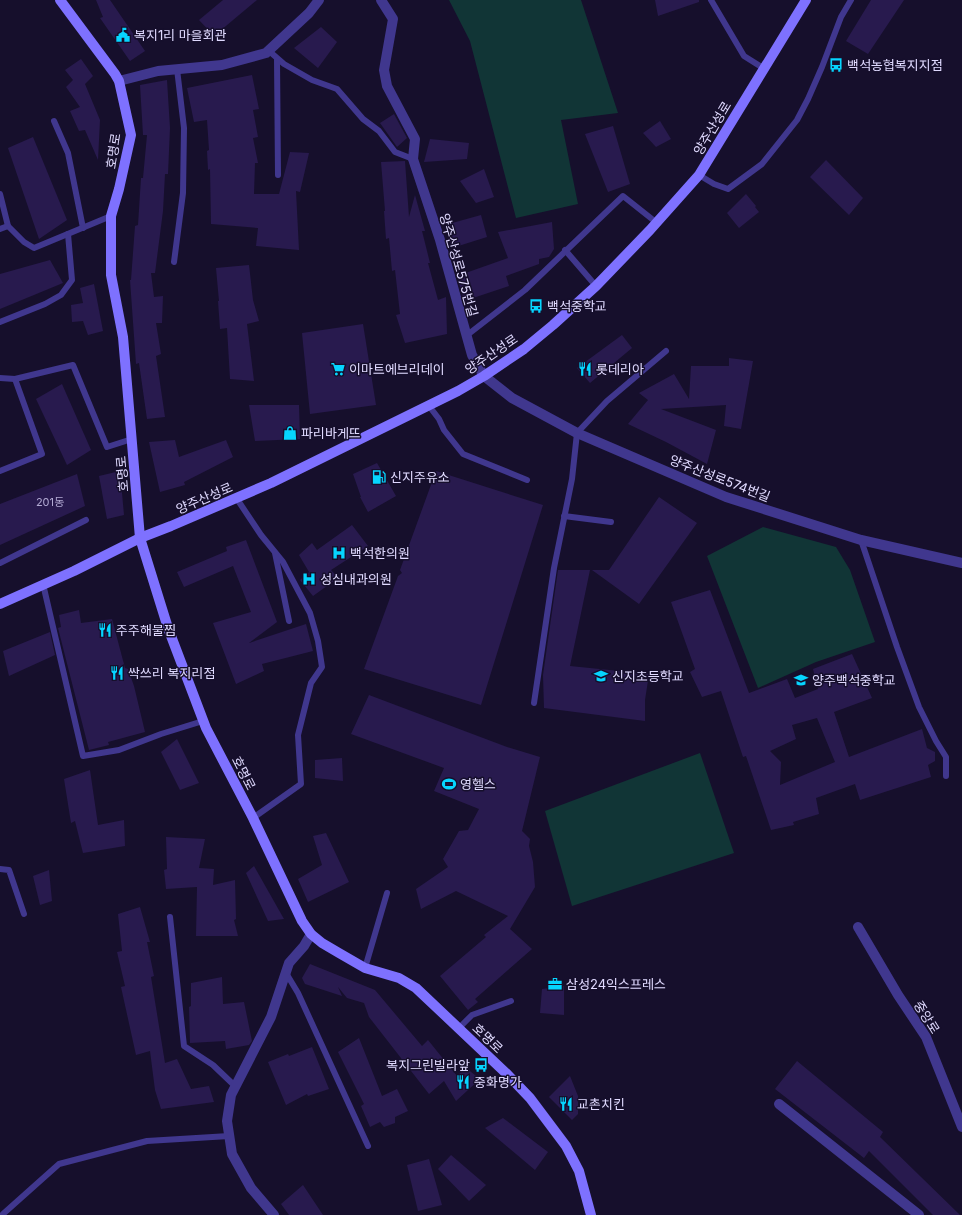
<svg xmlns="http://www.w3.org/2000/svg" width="962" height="1215" font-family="Inter,'Noto Sans KR',sans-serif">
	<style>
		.green { fill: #113536 }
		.building { fill: #281a4e; fill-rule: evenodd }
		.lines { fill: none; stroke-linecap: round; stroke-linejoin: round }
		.lane { stroke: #40378e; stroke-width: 6 }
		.street { stroke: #40378e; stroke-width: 10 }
		.secondary { stroke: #7e71ff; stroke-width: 10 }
		.labels { text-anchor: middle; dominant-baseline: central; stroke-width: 3; stroke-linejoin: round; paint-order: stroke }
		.number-label { font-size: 11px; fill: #b2aad3 }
		.poi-label { font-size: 13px; fill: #e0daff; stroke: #160f2c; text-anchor: start }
		.street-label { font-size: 13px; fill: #e0daff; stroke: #160f2c }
	</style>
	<rect width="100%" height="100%" fill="#160f2c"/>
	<!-- green -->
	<g class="green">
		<path d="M 449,0 L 581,0 L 618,113 L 561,120 L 578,204 L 516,218 L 470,41 Z"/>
		<path d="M 763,527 L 836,547 L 850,570 L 875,642 L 816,662 L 758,688 L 707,556 Z"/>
		<path d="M 700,753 L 734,853 L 572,906 L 545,811 Z"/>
	</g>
	<!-- building -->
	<g class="building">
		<path d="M 96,0 L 110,0 L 145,51 L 130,61 L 100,18 L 103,17 Z"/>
		<path d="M 223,0 L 257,0 L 214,36 L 199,20 Z"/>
		<path d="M 655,0 L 699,0 L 699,2 L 658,16 Z"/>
		<path d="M 871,0 L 904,0 L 868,54 L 846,41 Z"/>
		<path d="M 321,27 L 337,42 L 318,68 L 294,48 Z"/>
		<path d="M 81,59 L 93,76 L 85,84 L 100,120 L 98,160 L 85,130 L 79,131 L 70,111 L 80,107 L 66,87 L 73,80 L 65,70 Z"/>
		<path d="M 252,75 L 259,109 L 253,110 L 258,137 L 253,138 L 258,163 L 255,163 L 254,194 L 279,194 L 290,152 L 309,153 L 300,192 L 296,191 L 299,250 L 256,246 L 258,228 L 211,224 L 210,169 L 208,170 L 207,151 L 209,150 L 207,120 L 194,122 L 187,88 Z"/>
		<path d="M 167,80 L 170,128 L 168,174 L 165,174 L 163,211 L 155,273 L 151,273 L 154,297 L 163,296 L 162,323 L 156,323 L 161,354 L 156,356 L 165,417 L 147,419 L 139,363 L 136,364 L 130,280 L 131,280 L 135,226 L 138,225 L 141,178 L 143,178 L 147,135 L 143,135 L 140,85 Z"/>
		<path d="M 394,114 L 407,138 L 397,147 L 380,123 Z"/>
		<path d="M 660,121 L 671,139 L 656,147 L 643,133 Z"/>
		<path d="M 613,126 L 630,184 L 608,192 L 585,134 Z"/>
		<path d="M 33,137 L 67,220 L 39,239 L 8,148 Z"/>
		<path d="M 430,139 L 469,143 L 467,159 L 424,162 Z"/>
		<path d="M 826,160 L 863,198 L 849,215 L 810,177 Z"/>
		<path d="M 405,161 L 409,217 L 415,195 L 425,231 L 422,231 L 430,263 L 428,263 L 438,300 L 446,297 L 447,334 L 405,343 L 396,315 L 400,314 L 395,270 L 392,271 L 389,238 L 386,239 L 384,211 L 385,211 L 381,162 Z"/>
		<path d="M 484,169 L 494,197 L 476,203 L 460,181 Z"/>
		<path d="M 746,194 L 756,206 L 755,207 L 759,212 L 739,228 L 727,213 Z"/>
		<path d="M 481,215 L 487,237 L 452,248 L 445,225 Z"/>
		<path d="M 552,222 L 554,249 L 549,257 L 539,259 L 539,264 L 506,276 L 509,286 L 464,301 L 457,276 L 508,258 L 498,232 Z"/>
		<path d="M 50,260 L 63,283 L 0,309 L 0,274 Z"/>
		<path d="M 249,265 L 253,300 L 259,321 L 247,324 L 254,381 L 230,379 L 227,328 L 220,329 L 218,301 L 219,301 L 216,268 Z"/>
		<path d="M 94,284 L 103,331 L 88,335 L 83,321 L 72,322 L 71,305 L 83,303 L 80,288 Z"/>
		<path d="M 363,324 L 376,405 L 310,414 L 302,333 Z"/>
		<path d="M 622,335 L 632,348 L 590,383 L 577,368 Z"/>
		<path d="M 729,358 L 753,361 L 741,429 L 724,426 L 726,405 L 661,409 L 716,430 L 707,464 L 666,442 L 628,424 L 648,400 L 639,393 L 674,374 L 689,399 L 691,366 L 729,366 Z"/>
		<path d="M 62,384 L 91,450 L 67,465 L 36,399 Z"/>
		<path d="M 249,405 L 299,405 L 300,439 L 255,441 Z"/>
		<path d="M 175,440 L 179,457 L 226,440 L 233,457 L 184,482 L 185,485 L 160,492 L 149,442 Z"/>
		<path d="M 377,463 L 396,496 L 368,512 L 360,497 L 361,497 L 353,474 Z"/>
		<path d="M 120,471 L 124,515 L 107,519 L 99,476 Z"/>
		<path d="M 436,471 L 543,505 L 481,705 L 364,669 L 398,576 L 402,573 L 400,570 Z"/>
		<path d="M 77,474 L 85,506 L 0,545 L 0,504 Z"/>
		<path d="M 659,497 L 697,523 L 639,604 L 592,570 L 609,570 Z"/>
		<path d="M 352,525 L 368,546 L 331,570 L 338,578 L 313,596 L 300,580 L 309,572 L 299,555 L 312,543 L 317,550 Z"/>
		<path d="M 246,540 L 277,622 L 249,643 L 306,624 L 313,651 L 262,664 L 264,671 L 236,684 L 213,623 L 251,612 L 233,566 L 184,587 L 177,572 L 227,551 L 226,547 Z"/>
		<path d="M 558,570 L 590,570 L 570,666 L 649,674 L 645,700 L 645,721 L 544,708 L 543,675 Z"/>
		<path d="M 710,590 L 749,693 L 787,679 L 795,698 L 818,689 L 813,669 L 852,654 L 872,698 L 834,712 L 849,757 L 922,729 L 927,748 L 935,752 L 935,761 L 928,765 L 931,777 L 860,800 L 855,784 L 816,798 L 819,814 L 793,822 L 794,825 L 771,830 L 746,756 L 743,757 L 721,691 L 702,697 L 690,672 L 695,669 L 671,602 ZM 817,718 L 835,762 L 780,785 L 781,762 L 770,751 L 796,739 L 792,725 Z"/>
		<path d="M 79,610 L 81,623 L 112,619 L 125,668 L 128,669 L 134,686 L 145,732 L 108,742 L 109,745 L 89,750 L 58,628 L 61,627 L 59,615 Z"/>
		<path d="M 50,632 L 55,655 L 9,676 L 3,651 Z"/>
		<path d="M 369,695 L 507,747 L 540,757 L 522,831 L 530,839 L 529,846 L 533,862 L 535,887 L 510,929 L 532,949 L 475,999 L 478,1002 L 468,1010 L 440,976 L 486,937 L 484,935 L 508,916 L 456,891 L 421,909 L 416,889 L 448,867 L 443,859 L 459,831 L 468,830 L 479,809 L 434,791 L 444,768 L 351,734 Z"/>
		<path d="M 177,739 L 199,783 L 180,790 L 161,752 Z"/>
		<path d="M 342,758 L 343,781 L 315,778 L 315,760 Z"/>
		<path d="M 90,770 L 98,825 L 124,820 L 125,846 L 83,853 L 75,821 L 71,823 L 64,779 Z"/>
		<path d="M 326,833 L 349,882 L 308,902 L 298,879 L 322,865 L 313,836 Z"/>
		<path d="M 166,837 L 205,839 L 199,868 L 214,869 L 213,885 L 235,880 L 236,919 L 234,920 L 238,936 L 196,936 L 197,887 L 166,889 L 164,870 L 167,869 Z"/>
		<path d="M 254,866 L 284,919 L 268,921 L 246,873 Z"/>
		<path d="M 49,870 L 52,901 L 40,905 L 33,876 Z"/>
		<path d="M 140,907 L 150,942 L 147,942 L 154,976 L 151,977 L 165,1063 L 177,1059 L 191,1089 L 209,1086 L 214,1102 L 161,1109 L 155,1090 L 150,1051 L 136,1055 L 121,987 L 125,986 L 117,952 L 122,951 L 118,914 Z"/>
		<path d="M 310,964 L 375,990 L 422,1046 L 428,1040 L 457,1076 L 466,1068 L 480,1079 L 456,1101 L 444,1081 L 429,1094 L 369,1017 L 364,1003 L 347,998 L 338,987 L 342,996 L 305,984 L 302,978 Z"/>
		<path d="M 222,977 L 223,1004 L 244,1002 L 252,1041 L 249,1045 L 226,1049 L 225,1041 L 190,1043 L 189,1007 L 191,1006 L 191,983 Z"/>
		<path d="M 564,986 L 564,1015 L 540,1013 L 542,989 Z"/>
		<path d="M 359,1038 L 382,1096 L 397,1089 L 408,1111 L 395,1117 L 395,1123 L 384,1127 L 380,1122 L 370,1127 L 361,1106 L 364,1104 L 338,1052 Z"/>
		<path d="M 312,1047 L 329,1089 L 308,1096 L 307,1094 L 286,1105 L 268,1062 L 288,1054 L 289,1056 Z"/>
		<path d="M 797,1061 L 883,1132 L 880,1137 L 960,1215 L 933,1215 L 869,1151 L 864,1158 L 775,1089 Z"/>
		<path d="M 570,1076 L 578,1096 L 578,1114 L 572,1120 L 549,1097 Z"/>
		<path d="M 503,1118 L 548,1152 L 535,1170 L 485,1128 Z"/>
		<path d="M 451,1155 L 486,1185 L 469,1201 L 438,1169 Z"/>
		<path d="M 429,1159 L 442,1205 L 418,1211 L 407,1165 Z"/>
		<path d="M 303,1185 L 323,1215 L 289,1215 L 281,1204 Z"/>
	</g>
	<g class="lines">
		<!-- lane -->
		<g class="lane">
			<path d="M 711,0 L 744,56 L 763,68"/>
			<path d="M 269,51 L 284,64 L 312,80 L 337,89 L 363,119 L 379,131 L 395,152 L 413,159"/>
			<path d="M 277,59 L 278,175"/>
			<path d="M 54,121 L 68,153 L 83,228"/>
			<path d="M 699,175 L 714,184 L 728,189 L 762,164 L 797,120 L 808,99 L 822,67 L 841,17 L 851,0"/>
			<path d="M 0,194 L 8,226 L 24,242 L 34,248 L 111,216"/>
			<path d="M 0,229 L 8,226"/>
			<path d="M 565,250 L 596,286"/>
			<path d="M 174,262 L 183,193 L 184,128 L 177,69"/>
			<path d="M 0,322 L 45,304 L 61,295 L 72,280 L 68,234"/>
			<path d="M 466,336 L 525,290 L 623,196 L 657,223"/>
			<path d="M 0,378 L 15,379"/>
			<path d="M 429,406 L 439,419 L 444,430 L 463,454 L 527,480"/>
			<path d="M 0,471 L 42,454 L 15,379 L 73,365 L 107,447 L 132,439"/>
			<path d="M 237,499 L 261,535 L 283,562 L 310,613 L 318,641 L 322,667 L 311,683 L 298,735 L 301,784 L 253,818"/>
			<path d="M 564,516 L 611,522"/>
			<path d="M 861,540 L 897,647 L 919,707 L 936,741 L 946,757 L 946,776"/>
			<path d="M 275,553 L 289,621"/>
			<path d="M 0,563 L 86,520"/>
			<path d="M 43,584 L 83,756 L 119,750 L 161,734 L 203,721"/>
			<path d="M 534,703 L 554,568 L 572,479 L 577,433 L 607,401 L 666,351"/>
			<path d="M 0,869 L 9,870 L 24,914"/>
			<path d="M 170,917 L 184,1046 L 213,1065 L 236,1087"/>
			<path d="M 365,968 L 387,893"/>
			<path d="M 286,973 L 298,993 L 368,1146"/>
			<path d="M 459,1028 L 472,1015 L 511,1001"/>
			<path d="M 3,1214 L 59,1164 L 147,1141 L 229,1136"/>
		</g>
		<!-- street -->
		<g class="street">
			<path d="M 381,0 L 393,19 L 384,70 L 387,86 L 415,139 L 413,159 L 440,240 L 472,355 L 484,376 L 512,398 L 577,433 L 726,497 L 861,540 L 962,563"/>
			<path d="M 119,81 L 158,71 L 222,65 L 266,53 L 309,13 L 319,0"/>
			<path d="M 858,927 L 898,995 L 926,1037 L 962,1127"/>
			<path d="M 779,1104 L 919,1215"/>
			<path d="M 274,1215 L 251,1188 L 232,1154 L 227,1121 L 231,1095 L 271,1017 L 289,963 L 304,946 L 311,934"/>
		</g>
		<!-- secondary -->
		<g class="secondary">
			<path d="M 60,0 L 115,74 L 119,81 L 131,135 L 119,189 L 111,216 L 111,275 L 123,337 L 140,538 L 168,628 L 206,728 L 253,818 L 302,921 L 311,934 L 322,943 L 339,953 L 365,968 L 399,978 L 416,988 L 507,1074 L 530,1098 L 566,1146 L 579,1171 L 591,1215"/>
			<path d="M 0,604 L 74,571 L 140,538 L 171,526 L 271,483 L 458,391 L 484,376 L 524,349 L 553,325 L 596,286 L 650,230 L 699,175 L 806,0"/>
		</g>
	</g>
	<!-- icons -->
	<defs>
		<symbol id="civic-bare" viewBox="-9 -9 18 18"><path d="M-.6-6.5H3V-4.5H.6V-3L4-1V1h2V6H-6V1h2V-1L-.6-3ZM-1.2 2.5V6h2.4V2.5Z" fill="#06d5ff" stroke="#160f2c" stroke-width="2.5" paint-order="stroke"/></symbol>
		<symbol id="bus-bare" viewBox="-9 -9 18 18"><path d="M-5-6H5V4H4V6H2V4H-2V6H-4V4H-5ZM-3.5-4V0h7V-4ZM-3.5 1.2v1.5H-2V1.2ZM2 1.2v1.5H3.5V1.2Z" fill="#06d5ff" stroke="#160f2c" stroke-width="2.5" paint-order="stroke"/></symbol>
		<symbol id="supermarket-bare" viewBox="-9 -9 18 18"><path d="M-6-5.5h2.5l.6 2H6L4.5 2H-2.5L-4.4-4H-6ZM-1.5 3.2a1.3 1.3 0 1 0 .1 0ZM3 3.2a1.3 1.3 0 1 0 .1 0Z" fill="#06d5ff" stroke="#160f2c" stroke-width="2.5" paint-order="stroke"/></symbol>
		<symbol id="restaurant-bare" viewBox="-9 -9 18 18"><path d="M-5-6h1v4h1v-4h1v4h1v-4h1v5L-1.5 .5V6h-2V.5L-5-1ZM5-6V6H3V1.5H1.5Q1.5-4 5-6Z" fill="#06d5ff" stroke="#160f2c" stroke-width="2.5" paint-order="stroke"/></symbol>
		<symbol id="shop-bare" viewBox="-9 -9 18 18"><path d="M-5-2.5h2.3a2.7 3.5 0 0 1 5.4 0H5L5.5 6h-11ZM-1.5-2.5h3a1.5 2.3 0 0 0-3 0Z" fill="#06d5ff" stroke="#160f2c" stroke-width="2.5" paint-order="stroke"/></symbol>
		<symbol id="fuel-bare" viewBox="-9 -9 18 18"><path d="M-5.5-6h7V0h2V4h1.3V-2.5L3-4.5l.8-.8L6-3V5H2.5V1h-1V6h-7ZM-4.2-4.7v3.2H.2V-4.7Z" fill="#06d5ff" stroke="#160f2c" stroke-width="2.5" paint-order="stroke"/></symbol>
		<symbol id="hospital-bare" viewBox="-9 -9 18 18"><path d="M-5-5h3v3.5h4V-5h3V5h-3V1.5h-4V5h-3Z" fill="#06d5ff" stroke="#160f2c" stroke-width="2.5" paint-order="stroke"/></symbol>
		<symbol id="school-bare" viewBox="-9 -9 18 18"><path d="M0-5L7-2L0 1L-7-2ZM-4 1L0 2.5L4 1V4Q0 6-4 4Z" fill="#06d5ff" stroke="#160f2c" stroke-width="2.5" paint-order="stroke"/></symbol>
		<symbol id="stadium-bare" viewBox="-9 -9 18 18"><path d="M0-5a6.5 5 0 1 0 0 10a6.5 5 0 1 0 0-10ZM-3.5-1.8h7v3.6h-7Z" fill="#06d5ff" stroke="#160f2c" stroke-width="2.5" paint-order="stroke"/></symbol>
		<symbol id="office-bare" viewBox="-9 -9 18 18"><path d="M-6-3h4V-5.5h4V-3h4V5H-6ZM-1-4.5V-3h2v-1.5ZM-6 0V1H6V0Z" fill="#06d5ff" stroke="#160f2c" stroke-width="2.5" paint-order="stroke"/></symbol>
	</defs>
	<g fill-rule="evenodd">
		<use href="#civic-bare" x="113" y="25" width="20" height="20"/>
		<use href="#bus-bare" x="826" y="55" width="20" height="20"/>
		<use href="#bus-bare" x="526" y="296" width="20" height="20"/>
		<use href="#supermarket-bare" x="328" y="359" width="20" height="20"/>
		<use href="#restaurant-bare" x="575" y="359" width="20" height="20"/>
		<use href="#shop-bare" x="280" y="423" width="20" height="20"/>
		<use href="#fuel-bare" x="369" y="467" width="20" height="20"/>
		<use href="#hospital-bare" x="329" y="543" width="20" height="20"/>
		<use href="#hospital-bare" x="299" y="569" width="20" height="20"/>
		<use href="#restaurant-bare" x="95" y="620" width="20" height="20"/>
		<use href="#restaurant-bare" x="107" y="663" width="20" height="20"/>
		<use href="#school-bare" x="591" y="666" width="20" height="20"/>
		<use href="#school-bare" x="791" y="670" width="20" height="20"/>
		<use href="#stadium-bare" x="439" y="774" width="20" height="20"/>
		<use href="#office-bare" x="545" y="974" width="20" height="20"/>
		<use href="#bus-bare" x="471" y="1055" width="20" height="20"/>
		<use href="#restaurant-bare" x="453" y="1072" width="20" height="20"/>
		<use href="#restaurant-bare" x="556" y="1094" width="20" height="20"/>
	</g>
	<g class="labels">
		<!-- number labels -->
		<g class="number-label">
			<text x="50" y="502">201동</text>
		</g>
		<!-- poi labels -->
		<g class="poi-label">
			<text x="134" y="35">복지1리 마을회관</text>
			<text x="847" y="65">백석농협복지지점</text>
			<text x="547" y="306">백석중학교</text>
			<text x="349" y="369">이마트에브리데이</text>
			<text x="596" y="369">롯데리아</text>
			<text x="301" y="433">파리바게뜨</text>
			<text x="390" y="477">신지주유소</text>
			<text x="350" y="553">백석한의원</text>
			<text x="320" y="579">성심내과의원</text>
			<text x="116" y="630">주주해물찜</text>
			<text x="128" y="673">싹쓰리 복지리점</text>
			<text x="612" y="676">신지초등학교</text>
			<text x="812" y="680">양주백석중학교</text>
			<text x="460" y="784">영헬스</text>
			<text x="566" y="984">삼성24익스프레스</text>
			<text x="470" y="1065" text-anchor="end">복지그린빌라앞</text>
			<text x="474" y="1082">중화명가</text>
			<text x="577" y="1104">교촌치킨</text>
		</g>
		<!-- street labels -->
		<g class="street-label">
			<text transform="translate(712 128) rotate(-59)">양주산성로</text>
			<text transform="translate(113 151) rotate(-81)">호명로</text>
			<text transform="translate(459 265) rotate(74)">양주산성로575번길</text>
			<text transform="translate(491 354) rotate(-34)">양주산성로</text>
			<text transform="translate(122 474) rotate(-95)">호명로</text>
			<text transform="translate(720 478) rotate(21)">양주산성로574번길</text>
			<text transform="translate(204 498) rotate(-23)">양주산성로</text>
			<text transform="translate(244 773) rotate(63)">호명로</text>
			<text transform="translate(927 1017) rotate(58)">중앙로</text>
			<text transform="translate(488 1038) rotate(44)">호명로</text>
		</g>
	</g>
</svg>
